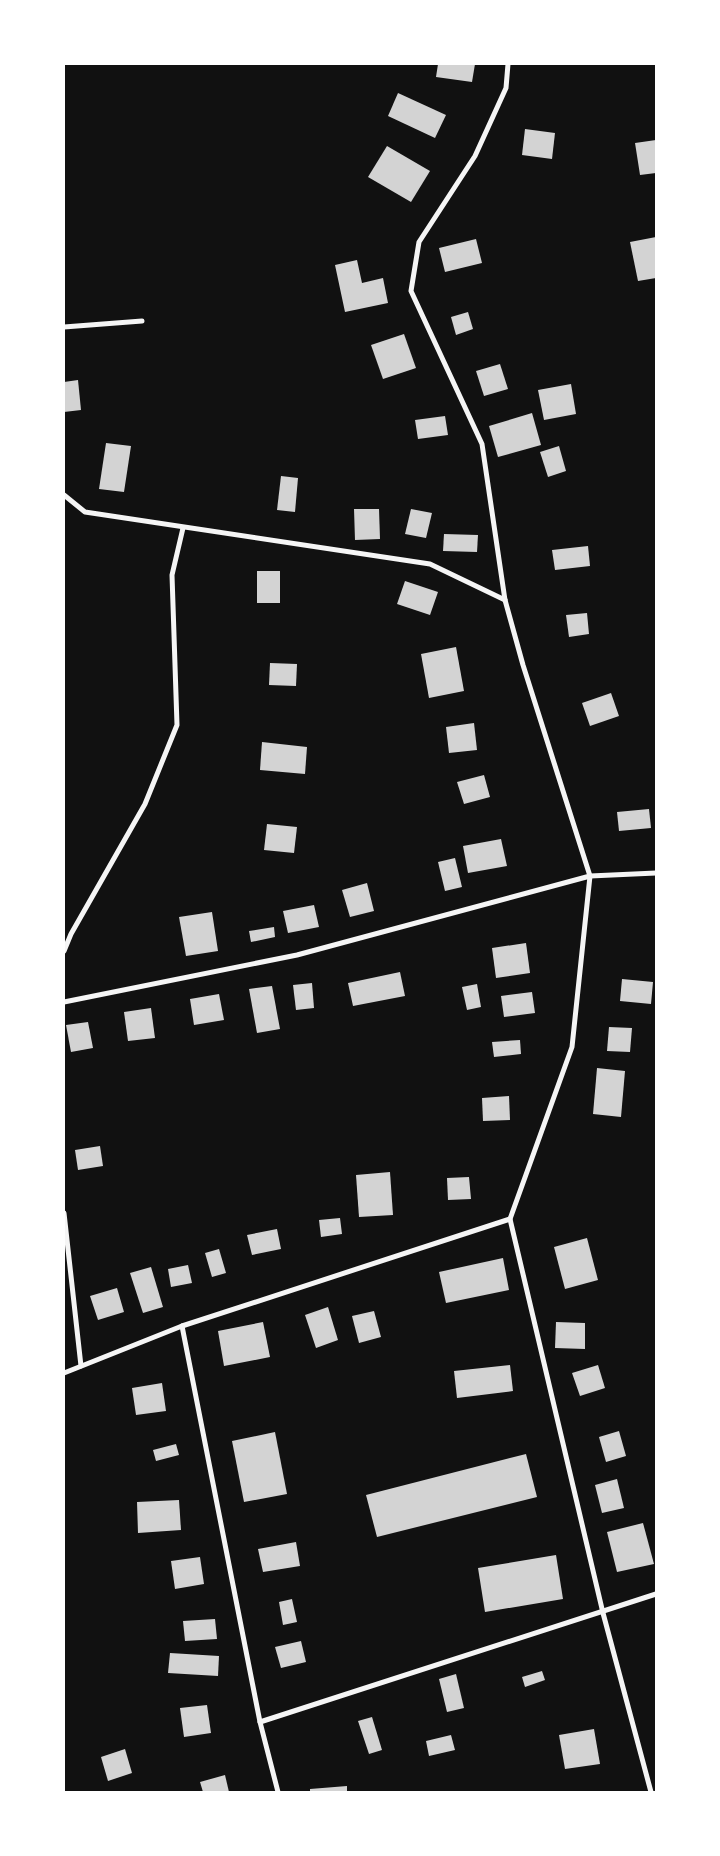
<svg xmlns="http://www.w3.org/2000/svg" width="720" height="1856" font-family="'Playfair Display',serif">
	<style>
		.building { fill: #d3d3d3 }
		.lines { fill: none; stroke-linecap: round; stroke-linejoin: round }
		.minor { stroke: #f5f5f5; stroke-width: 5 }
	</style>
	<rect width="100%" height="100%" fill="#111"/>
	<!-- building -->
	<g class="building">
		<path d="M 438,64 L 475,64 L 472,82 L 436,77 Z"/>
		<path d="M 398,93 L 446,115 L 435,138 L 388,116 Z"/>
		<path d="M 525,129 L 555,133 L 552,159 L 522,155 Z"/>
		<path d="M 656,140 L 656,173 L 640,175 L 635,143 Z"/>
		<path d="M 387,146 L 430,171 L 411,202 L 368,177 Z"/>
		<path d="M 656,237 L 656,278 L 638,281 L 630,242 Z"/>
		<path d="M 476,239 L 482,263 L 445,272 L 439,248 Z"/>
		<path d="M 357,260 L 362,283 L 383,278 L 388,303 L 345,312 L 335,265 Z"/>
		<path d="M 468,312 L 473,329 L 456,335 L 451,317 Z"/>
		<path d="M 404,334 L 416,368 L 383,379 L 371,345 Z"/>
		<path d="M 500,364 L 508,389 L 484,396 L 476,371 Z"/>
		<path d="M 78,380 L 81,410 L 64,412 L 64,382 Z"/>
		<path d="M 571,384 L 576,414 L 544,420 L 538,390 Z"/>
		<path d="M 532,413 L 541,445 L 498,457 L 489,426 Z"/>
		<path d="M 445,416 L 448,435 L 418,439 L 415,420 Z"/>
		<path d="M 106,443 L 131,446 L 124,492 L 99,489 Z"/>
		<path d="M 559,446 L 566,471 L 548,477 L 540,452 Z"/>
		<path d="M 281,476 L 298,478 L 295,512 L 277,510 Z"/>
		<path d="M 354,509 L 379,509 L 380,539 L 355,540 Z"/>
		<path d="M 411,509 L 432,513 L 426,538 L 405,534 Z"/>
		<path d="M 444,534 L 478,535 L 477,552 L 443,551 Z"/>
		<path d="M 588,546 L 590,566 L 555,570 L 552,550 Z"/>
		<rect x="257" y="571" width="23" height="32"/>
		<path d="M 405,581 L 438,592 L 430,615 L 397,604 Z"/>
		<path d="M 587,613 L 589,634 L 569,637 L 566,615 Z"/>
		<path d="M 456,647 L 464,691 L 429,698 L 421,654 Z"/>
		<path d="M 270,663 L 297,664 L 296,686 L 269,685 Z"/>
		<path d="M 611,693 L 619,716 L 590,726 L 582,703 Z"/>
		<path d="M 474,723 L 477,750 L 449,753 L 446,727 Z"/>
		<path d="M 262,742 L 307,747 L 305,774 L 260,770 Z"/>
		<path d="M 484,775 L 490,797 L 464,804 L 457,782 Z"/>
		<path d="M 649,809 L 651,828 L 619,831 L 617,812 Z"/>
		<path d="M 267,824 L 297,827 L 294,853 L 264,850 Z"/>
		<path d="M 501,839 L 507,866 L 468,873 L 463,846 Z"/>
		<path d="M 455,858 L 462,887 L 445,891 L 438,862 Z"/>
		<path d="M 367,883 L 374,911 L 350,917 L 342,890 Z"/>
		<path d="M 314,905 L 319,927 L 288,933 L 283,911 Z"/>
		<path d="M 212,912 L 218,951 L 186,956 L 179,917 Z"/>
		<path d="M 274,927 L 275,937 L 251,942 L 249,931 Z"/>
		<path d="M 526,943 L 530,973 L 496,978 L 492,948 Z"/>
		<path d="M 400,972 L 405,996 L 353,1006 L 348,983 Z"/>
		<path d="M 622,979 L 653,982 L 651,1004 L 620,1001 Z"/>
		<path d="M 312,983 L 314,1008 L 296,1010 L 293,985 Z"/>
		<path d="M 477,984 L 481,1007 L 467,1010 L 462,987 Z"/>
		<path d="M 272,986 L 280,1029 L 257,1033 L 249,989 Z"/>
		<path d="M 532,992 L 535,1013 L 504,1017 L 501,996 Z"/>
		<path d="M 219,994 L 224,1020 L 194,1025 L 190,999 Z"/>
		<path d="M 151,1008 L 155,1038 L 128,1041 L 124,1012 Z"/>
		<path d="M 88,1022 L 93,1048 L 71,1052 L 66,1025 Z"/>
		<path d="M 609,1027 L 632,1028 L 630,1052 L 607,1051 Z"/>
		<path d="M 520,1040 L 521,1054 L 494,1057 L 492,1042 Z"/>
		<path d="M 597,1068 L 625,1071 L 621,1117 L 593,1114 Z"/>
		<path d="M 509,1096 L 510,1120 L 483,1121 L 482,1098 Z"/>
		<path d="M 100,1146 L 103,1166 L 78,1170 L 75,1150 Z"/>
		<path d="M 390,1172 L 393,1215 L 359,1217 L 356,1175 Z"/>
		<path d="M 469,1177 L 471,1199 L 448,1200 L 447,1178 Z"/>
		<path d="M 340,1218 L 342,1234 L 321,1237 L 319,1220 Z"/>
		<path d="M 277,1229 L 281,1249 L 252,1255 L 247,1235 Z"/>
		<path d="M 587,1238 L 598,1280 L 565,1289 L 554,1247 Z"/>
		<path d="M 219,1249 L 226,1273 L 212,1277 L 205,1253 Z"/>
		<path d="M 503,1258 L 509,1290 L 446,1303 L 439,1272 Z"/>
		<path d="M 188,1265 L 192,1283 L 171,1287 L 168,1269 Z"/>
		<path d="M 151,1267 L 163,1307 L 143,1313 L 130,1273 Z"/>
		<path d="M 117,1288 L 124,1312 L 98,1320 L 90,1296 Z"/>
		<path d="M 328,1307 L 338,1340 L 316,1348 L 305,1315 Z"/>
		<path d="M 374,1311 L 381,1337 L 359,1343 L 352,1316 Z"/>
		<path d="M 263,1322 L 270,1357 L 224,1366 L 218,1331 Z"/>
		<path d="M 556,1322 L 585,1323 L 585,1349 L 555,1348 Z"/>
		<path d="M 510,1365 L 513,1391 L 457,1398 L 454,1371 Z"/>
		<path d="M 598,1365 L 605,1388 L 580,1396 L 572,1373 Z"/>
		<path d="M 162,1383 L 166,1411 L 136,1415 L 132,1388 Z"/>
		<path d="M 619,1431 L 626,1456 L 606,1462 L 599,1437 Z"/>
		<path d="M 275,1432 L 287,1494 L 244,1502 L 232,1441 Z"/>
		<path d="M 176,1444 L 179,1455 L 156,1461 L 153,1450 Z"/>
		<path d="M 526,1454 L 537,1497 L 377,1537 L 366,1495 Z"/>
		<path d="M 617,1479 L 624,1508 L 602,1513 L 595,1485 Z"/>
		<path d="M 179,1500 L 181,1530 L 138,1533 L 137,1502 Z"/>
		<path d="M 643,1523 L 654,1564 L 617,1572 L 607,1532 Z"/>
		<path d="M 296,1542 L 300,1566 L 263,1572 L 258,1549 Z"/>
		<path d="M 556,1555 L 563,1599 L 485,1612 L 478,1568 Z"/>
		<path d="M 200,1557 L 204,1584 L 175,1589 L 171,1561 Z"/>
		<path d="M 292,1599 L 297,1622 L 283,1625 L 279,1602 Z"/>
		<path d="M 215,1619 L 217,1639 L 185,1641 L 183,1621 Z"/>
		<path d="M 301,1641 L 306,1662 L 281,1668 L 275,1647 Z"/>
		<path d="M 170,1653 L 219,1656 L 218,1676 L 168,1673 Z"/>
		<path d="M 542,1671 L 545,1680 L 525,1687 L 522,1677 Z"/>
		<path d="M 456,1674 L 464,1708 L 447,1712 L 439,1679 Z"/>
		<path d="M 207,1705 L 211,1733 L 184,1737 L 180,1708 Z"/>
		<path d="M 372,1717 L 382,1750 L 369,1754 L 358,1721 Z"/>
		<path d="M 594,1729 L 600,1764 L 565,1769 L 559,1735 Z"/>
		<path d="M 451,1735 L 455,1750 L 429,1756 L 426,1741 Z"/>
		<path d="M 125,1749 L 132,1773 L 108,1781 L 101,1757 Z"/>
		<path d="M 225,1775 L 229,1792 L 203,1792 L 200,1782 Z"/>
		<path d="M 347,1786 L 347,1792 L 310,1792 L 310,1789 Z"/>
	</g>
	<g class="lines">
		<!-- minor -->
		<g class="minor">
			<path d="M 508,64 L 506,88 L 475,156 L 419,242 L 411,291 L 482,444 L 505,600 L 523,665 L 590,876 L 572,1047 L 510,1219 L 603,1613 L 651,1792"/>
			<path d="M 64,327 L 142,321"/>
			<path d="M 64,495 L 85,512 L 430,564 L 505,600"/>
			<path d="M 64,951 L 71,934 L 145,804 L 177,725 L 172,575 L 183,528"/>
			<path d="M 64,1002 L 297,955 L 590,876 L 656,873"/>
			<path d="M 64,1213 L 81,1366"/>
			<path d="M 182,1326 L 260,1722 L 278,1792"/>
			<path d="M 64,1373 L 182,1326 L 510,1219"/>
			<path d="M 260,1722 L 656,1594"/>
		</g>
	</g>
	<!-- border -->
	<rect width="720" height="1856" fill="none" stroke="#ffffff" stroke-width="130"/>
</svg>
